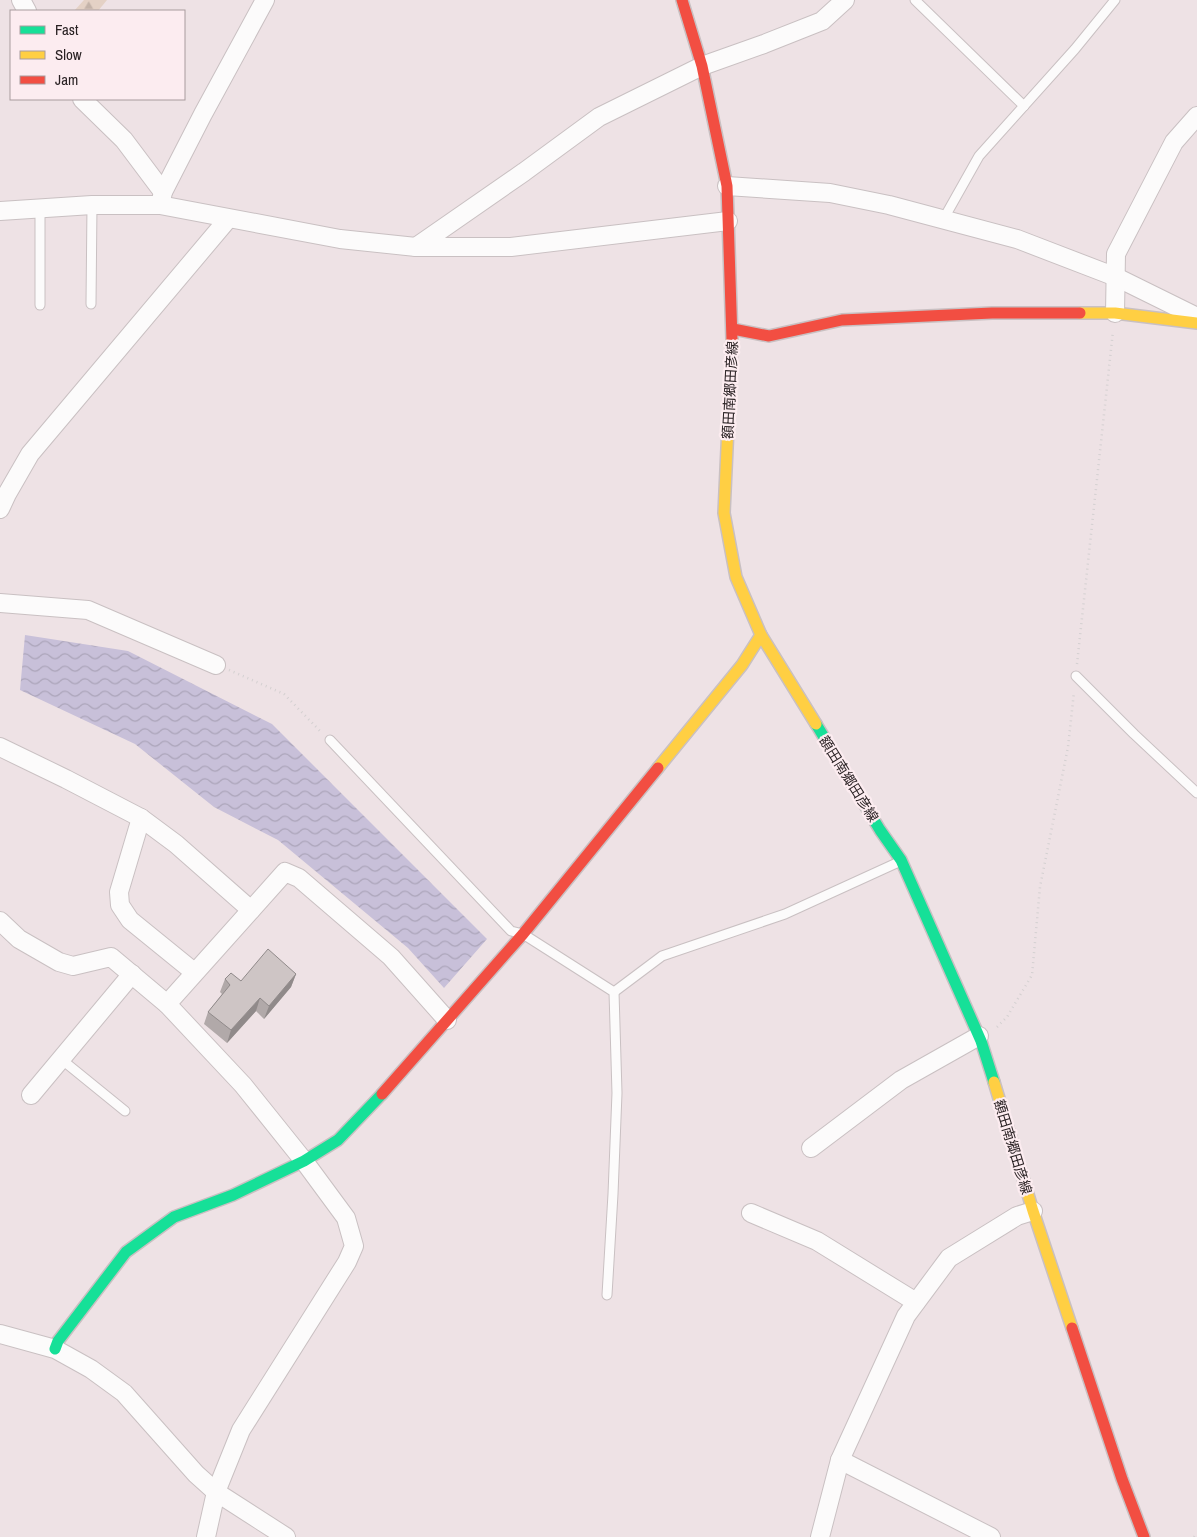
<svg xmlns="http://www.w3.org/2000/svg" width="1197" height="1537" font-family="'Archivo Narrow','Noto Sans JP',sans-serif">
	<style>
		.forest { fill: url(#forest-firs) }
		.water { fill: url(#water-waves) }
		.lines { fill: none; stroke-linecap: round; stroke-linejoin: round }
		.lane-casing { stroke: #c9c0c2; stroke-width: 11 }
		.street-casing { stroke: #c9c0c2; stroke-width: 20 }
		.fast-casing { stroke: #c9c0c2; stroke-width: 14 }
		.slow-casing { stroke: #c9c0c2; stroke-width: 14 }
		.jam-casing { stroke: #c9c0c2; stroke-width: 14 }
		.path { stroke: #d4d0d1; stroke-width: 2.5; stroke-dasharray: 1 4; stroke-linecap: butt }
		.lane { stroke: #fcfbfb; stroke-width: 9 }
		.street { stroke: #fcfbfb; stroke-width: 18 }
		.fast { stroke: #16e098; stroke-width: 11 }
		.slow { stroke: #ffcf43; stroke-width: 11 }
		.jam { stroke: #f24e42; stroke-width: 11 }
		.wall { fill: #b1a9a9 }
		.shaded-wall { fill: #908a8a }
		.building { fill: #cec5c5; stroke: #908a8a }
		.labels { text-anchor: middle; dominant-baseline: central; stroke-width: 4.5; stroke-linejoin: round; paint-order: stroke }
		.street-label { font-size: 14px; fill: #292123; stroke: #fcecf0 }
	</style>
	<defs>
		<pattern id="forest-firs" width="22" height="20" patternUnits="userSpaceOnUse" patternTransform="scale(1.25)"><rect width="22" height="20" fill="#e4d1c5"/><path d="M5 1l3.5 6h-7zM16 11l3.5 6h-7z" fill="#c4b3a9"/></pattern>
		<pattern id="water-waves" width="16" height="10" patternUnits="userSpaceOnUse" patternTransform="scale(1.25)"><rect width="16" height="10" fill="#c8c0d9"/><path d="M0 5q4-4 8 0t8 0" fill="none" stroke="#aca5ba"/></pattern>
	</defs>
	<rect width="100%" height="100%" fill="#eee2e5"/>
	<!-- forest -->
	<path class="forest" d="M 84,0 L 107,0 L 98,11 L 74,11 Z"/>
	<!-- water -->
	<path class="water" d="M 25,635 L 128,651 L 272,724 L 487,939 L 444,988 L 408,948 L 278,840 L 214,807 L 135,744 L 20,690 Z"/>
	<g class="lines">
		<defs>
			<g id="lane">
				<path d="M 915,0 L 1024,106"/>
				<path d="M 40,209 L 40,305"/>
				<path d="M 943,220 L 979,156 L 1075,49 L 1115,0"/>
				<path d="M 91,304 L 92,205"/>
				<path d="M 1076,676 L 1134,734 L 1197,793"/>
				<path d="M 330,740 L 511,931 L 523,934 L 614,992 L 617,1093 L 613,1194 L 607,1295"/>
				<path d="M 614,992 L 662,956 L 785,914 L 901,861"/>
				<path d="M 61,1059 L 125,1111"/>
			</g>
			<g id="street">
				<path d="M 21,0 L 27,11"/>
				<path d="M 82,99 L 124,140 L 163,192"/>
				<path d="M 727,186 L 830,193 L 889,205 L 1017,239 L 1116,277 L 1197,317"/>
				<path d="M 160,205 L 163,192 L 203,114 L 265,0"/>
				<path d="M 0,211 L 92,205 L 160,205 L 340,239 L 416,247 L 511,247 L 728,221"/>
				<path d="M 416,247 L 524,172 L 599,117 L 702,66 L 764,44 L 822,21 L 845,0"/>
				<path d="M 1115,313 L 1116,254 L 1174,142 L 1197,116"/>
				<path d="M 0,509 L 7,494 L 30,454 L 228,219"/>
				<path d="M 0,603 L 88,610 L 216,665"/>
				<path d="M 0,747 L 66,779 L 141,818 L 176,844 L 251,910"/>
				<path d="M 141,818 L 119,892 L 120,905 L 130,920 L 194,972"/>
				<path d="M 0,921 L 19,939 L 59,962 L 73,966 L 111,957 L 167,1004 L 285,872 L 299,878 L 391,957 L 447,1020"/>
				<path d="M 167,1004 L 243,1085 L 304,1161 L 346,1218 L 354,1246 L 347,1262 L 241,1430 L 216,1492 L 206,1537"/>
				<path d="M 31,1095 L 132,974"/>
				<path d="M 811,1148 L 901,1080 L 979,1036"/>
				<path d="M 751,1213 L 817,1241 L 916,1302"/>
				<path d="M 0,1334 L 55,1349 L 91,1369 L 124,1393 L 196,1474 L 216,1492 L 286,1537"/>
				<path d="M 840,1460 L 991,1537"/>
				<path d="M 820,1537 L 840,1460 L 906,1316 L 949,1258 L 1017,1216 L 1033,1211"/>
			</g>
			<g id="fast">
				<path d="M 816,724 L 880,830 L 901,860 L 981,1041 L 994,1082"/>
				<path d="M 55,1349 L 58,1341 L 126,1252 L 174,1217 L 233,1195 L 304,1161 L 338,1140 L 382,1094"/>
			</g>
			<g id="slow">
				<path d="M 1080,313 L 1115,313 L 1197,323"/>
				<path d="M 732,340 L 724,513 L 736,577 L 761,635 L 816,724"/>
				<path d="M 658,768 L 742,665 L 761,635"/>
				<path d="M 994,1082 L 1033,1211 L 1072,1328"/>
			</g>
			<g id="jam">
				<path d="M 682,0 L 702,66 L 727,186 L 732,340"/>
				<path d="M 733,329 L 769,336 L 842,320 L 992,313 L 1080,313"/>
				<path d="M 382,1094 L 523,934 L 658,768"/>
				<path d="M 1072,1328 L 1122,1479 L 1144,1537"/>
			</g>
		</defs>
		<!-- lane casing -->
		<use href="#lane" class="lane-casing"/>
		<!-- street casing -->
		<use href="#street" class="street-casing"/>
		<!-- fast casing -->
		<use href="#fast" class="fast-casing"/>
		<!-- slow casing -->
		<use href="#slow" class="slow-casing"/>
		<!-- jam casing -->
		<use href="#jam" class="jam-casing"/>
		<!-- path -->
		<g class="path">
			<path d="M 1077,664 L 1113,331"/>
			<path d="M 229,670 L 284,694 L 322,733"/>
			<path d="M 997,1027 L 1007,1017 L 1032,975 L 1040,887 L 1068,747 L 1074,692"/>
			<path d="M 1194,1537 L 1197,1533"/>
		</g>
		<!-- lane -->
		<use href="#lane" class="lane"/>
		<!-- street -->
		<use href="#street" class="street"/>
		<!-- fast -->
		<use href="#fast" class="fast"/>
		<!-- slow -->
		<use href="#slow" class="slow"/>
		<!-- jam -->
		<use href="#jam" class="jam"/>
	</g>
	<!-- wall -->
	<path class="wall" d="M 296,974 L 291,987 L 264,1019 L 256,1011 L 227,1043 L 204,1024 L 208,1012 L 222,994 L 220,992 L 225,979 L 241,981 Z"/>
	<!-- shaded-wall -->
	<g class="shaded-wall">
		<path d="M 296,974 L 291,987 L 264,1019 L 269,1006 Z"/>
		<path d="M 260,998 L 256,1011 L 227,1043 L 231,1030 Z"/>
	</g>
	<!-- building -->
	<path class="building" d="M 268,949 L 296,974 L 269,1006 L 260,998 L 231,1030 L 208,1012 L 230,985 L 225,979 L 231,973 L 241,981 Z"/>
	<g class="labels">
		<!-- street labels -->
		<g class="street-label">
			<text transform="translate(730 390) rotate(-87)">額田南郷田彦線</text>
			<text transform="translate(849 779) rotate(58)">額田南郷田彦線</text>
			<text transform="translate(1013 1147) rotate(73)">額田南郷田彦線</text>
		</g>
	</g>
	<!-- legend -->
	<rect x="10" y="10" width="175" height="90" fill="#fcecf0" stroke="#a89b9e"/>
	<rect x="20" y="26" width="25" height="8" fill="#16e098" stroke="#a89b9e"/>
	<text x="55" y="35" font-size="15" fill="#292123">Fast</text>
	<rect x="20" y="51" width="25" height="8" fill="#ffcf43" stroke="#a89b9e"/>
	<text x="55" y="60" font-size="15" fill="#292123">Slow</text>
	<rect x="20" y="76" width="25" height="8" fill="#f24e42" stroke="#a89b9e"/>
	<text x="55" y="85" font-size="15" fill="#292123">Jam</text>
</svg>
